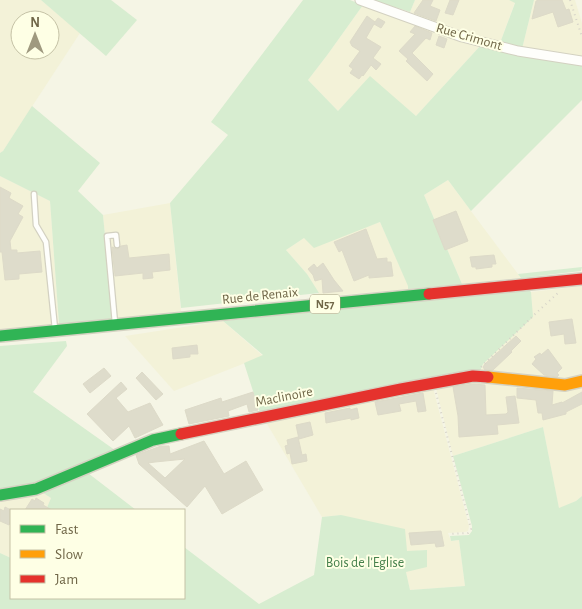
<svg xmlns="http://www.w3.org/2000/svg" width="582" height="609" font-family="'Alegreya Sans',sans-serif">
	<style>
		.residential { fill: #f3f2d8; fill-rule: evenodd }
		.green { fill: #d7edd0 }
		.building { fill: #dedccb; stroke: #dddac8; fill-rule: evenodd }
		.lines { fill: none; stroke-linecap: round; stroke-linejoin: round }
		.lane-casing { stroke: #d3d1c1; stroke-width: 7 }
		.street-casing { stroke: #d3d1c1; stroke-width: 11 }
		.fast-casing { stroke: #d5d2c2; stroke-width: 14 }
		.slow-casing { stroke: #d5d2c2; stroke-width: 14 }
		.jam-casing { stroke: #d5d2c2; stroke-width: 14 }
		.path { stroke: #d6d3c8; stroke-width: 2; stroke-dasharray: 1 4; stroke-linecap: butt }
		.lane { stroke: #fefefb; stroke-width: 4.5 }
		.street { stroke: #fefefb; stroke-width: 9 }
		.fast { stroke: #30b455; stroke-width: 11 }
		.slow { stroke: #ff9f0a; stroke-width: 11 }
		.jam { stroke: #e5322d; stroke-width: 11 }
		.labels { text-anchor: middle; dominant-baseline: central; stroke-width: 4; stroke-linejoin: round; paint-order: stroke }
		.shield { fill: #feffe5; stroke: #9b9577; stroke-width: 1 }
		.shield-label { font-size: 12px; font-weight: bold; fill: #706748 }
		.street-label { font-size: 14px; fill: #706748; stroke: #feffe5 }
		.park-label { font-size: 14px; fill: #46814c; stroke: #feffe5 }
	</style>
	<rect width="100%" height="100%" fill="#f5f5e5"/>
	<!-- residential -->
	<g class="residential">
		<path d="M 0,0 L 41,0 L 80,33 L 3,151 L 0,153 ZM 20,20 L 50,20 L 50,50 L 20,50 Z"/>
		<path d="M 415,0 L 509,0 L 515,2 L 500,43 L 456,31 L 410,12 Z"/>
		<path d="M 534,0 L 575,0 L 582,23 L 582,58 L 522,49 Z"/>
		<path d="M 363,5 L 481,45 L 416,116 L 370,77 L 338,111 L 308,80 L 328,54 Z"/>
		<path d="M 0,176 L 50,201 L 59,324 L 0,329 Z"/>
		<path d="M 448,180 L 471,211 L 521,278 L 462,284 L 424,195 Z"/>
		<path d="M 170,203 L 181,311 L 113,319 L 103,215 Z"/>
		<path d="M 380,222 L 410,289 L 320,297 L 307,274 L 286,250 L 304,238 L 360,229 Z"/>
		<path d="M 582,286 L 582,379 L 573,382 L 480,374 L 483,364 L 532,317 L 531,292 Z"/>
		<path d="M 223,321 L 263,356 L 174,391 L 125,336 Z"/>
		<path d="M 471,378 L 582,383 L 582,496 L 576,501 L 559,509 L 543,427 L 453,456 L 435,384 Z"/>
		<path d="M 432,384 L 469,526 L 468,531 L 465,532 L 448,533 L 451,541 L 459,540 L 465,586 L 410,590 L 406,572 L 426,550 L 407,552 L 341,515 L 322,517 L 263,417 Z"/>
		<path d="M 37,489 L 51,498 L 46,510 L 11,510 L 11,558 L 0,553 L 0,495 Z"/>
	</g>
	<!-- green -->
	<g class="green">
		<path d="M 41,0 L 111,0 L 137,20 L 106,56 Z"/>
		<path d="M 303,0 L 350,0 L 363,5 L 328,54 L 308,80 L 338,111 L 370,76 L 416,116 L 481,45 L 582,64 L 582,100 L 471,211 L 448,180 L 424,195 L 462,284 L 408,289 L 408,286 L 380,222 L 314,248 L 304,238 L 286,250 L 307,274 L 319,293 L 181,308 L 170,203 L 228,135 L 211,122 Z"/>
		<path d="M 373,0 L 415,0 L 410,12 Z"/>
		<path d="M 509,0 L 534,0 L 522,49 L 500,43 L 515,3 Z"/>
		<path d="M 32,106 L 100,163 L 78,191 L 103,215 L 113,319 L 59,324 L 50,201 L 0,176 L 0,153 L 3,151 Z"/>
		<path d="M 582,267 L 581,271 L 521,278 L 518,274 Z"/>
		<path d="M 529,290 L 531,292 L 533,317 L 483,364 L 479,374 L 261,416 L 244,363 L 263,355 L 223,321 Z"/>
		<path d="M 66,341 L 67,346 L 33,392 L 119,453 L 38,485 L 0,492 L 0,346 Z"/>
		<path d="M 543,427 L 559,508 L 576,501 L 582,496 L 582,609 L 0,609 L 0,553 L 11,558 L 11,598 L 184,598 L 184,547 L 259,604 L 314,575 L 322,517 L 341,515 L 405,529 L 407,551 L 427,550 L 427,567 L 406,572 L 410,590 L 465,586 L 459,540 L 451,541 L 450,536 L 469,535 L 472,531 L 472,526 L 453,456 Z"/>
		<path d="M 84,470 L 136,510 L 46,510 L 51,498 L 37,489 Z"/>
	</g>
	<!-- building -->
	<g class="building">
		<path d="M 423,0 L 433,0 L 430,6 L 440,10 L 436,21 L 414,13 Z"/>
		<path d="M 450,0 L 459,0 L 453,15 L 445,13 Z"/>
		<path d="M 539,0 L 562,0 L 566,10 L 569,9 L 573,22 L 558,27 L 553,12 L 532,19 L 536,1 Z"/>
		<path d="M 367,16 L 375,22 L 378,18 L 385,22 L 381,28 L 374,24 L 366,38 L 381,47 L 373,58 L 381,64 L 376,70 L 371,65 L 363,76 L 362,75 L 359,79 L 350,73 L 353,69 L 349,66 L 360,51 L 352,46 L 350,42 Z"/>
		<path d="M 415,26 L 432,33 L 430,40 L 426,38 L 412,53 L 433,74 L 427,81 L 406,61 L 408,59 L 399,51 L 415,34 L 410,32 Z"/>
		<path d="M 439,36 L 447,39 L 444,48 L 436,45 Z"/>
		<path d="M 0,187 L 11,193 L 9,198 L 23,206 L 18,214 L 23,217 L 10,241 L 11,250 L 17,250 L 17,253 L 40,251 L 42,272 L 19,274 L 19,279 L 5,280 L 2,252 L 0,252 Z"/>
		<path d="M 456,211 L 468,241 L 445,250 L 433,220 Z"/>
		<path d="M 366,229 L 377,259 L 387,258 L 387,262 L 391,262 L 393,276 L 369,278 L 369,275 L 354,281 L 342,250 L 339,252 L 334,242 Z"/>
		<path d="M 127,245 L 129,258 L 169,254 L 170,270 L 152,272 L 153,278 L 143,279 L 143,273 L 115,276 L 112,247 L 117,249 L 121,246 Z"/>
		<path d="M 494,255 L 496,264 L 492,264 L 492,267 L 476,269 L 476,267 L 472,267 L 470,257 Z"/>
		<path d="M 323,263 L 334,280 L 343,291 L 323,293 L 322,279 L 315,281 L 313,275 L 308,269 L 314,264 L 317,268 Z"/>
		<path d="M 572,319 L 576,343 L 565,344 L 564,334 L 551,336 L 549,322 Z"/>
		<path d="M 516,336 L 521,341 L 511,351 L 512,352 L 493,370 L 485,370 L 483,367 L 485,364 Z"/>
		<path d="M 197,345 L 198,354 L 190,354 L 190,357 L 173,359 L 172,348 Z"/>
		<path d="M 548,349 L 562,368 L 557,373 L 559,375 L 557,377 L 544,375 L 532,364 L 536,359 L 534,357 L 540,353 L 541,355 Z"/>
		<path d="M 104,368 L 111,376 L 90,393 L 83,384 Z"/>
		<path d="M 142,372 L 163,394 L 156,400 L 136,378 Z"/>
		<path d="M 121,382 L 127,389 L 116,398 L 128,412 L 150,403 L 163,425 L 135,438 L 129,426 L 113,441 L 87,414 Z"/>
		<path d="M 474,384 L 485,385 L 486,415 L 506,414 L 508,412 L 506,397 L 515,396 L 519,423 L 497,425 L 498,434 L 459,437 L 458,416 L 453,387 Z"/>
		<path d="M 517,388 L 553,391 L 552,405 L 562,402 L 562,403 L 582,392 L 582,404 L 566,412 L 566,414 L 543,420 L 542,413 L 538,413 L 536,400 L 517,398 Z"/>
		<path d="M 253,392 L 258,410 L 249,412 L 247,404 L 228,411 L 229,416 L 189,424 L 185,410 L 221,398 L 222,402 Z"/>
		<path d="M 423,393 L 426,411 L 418,412 L 416,401 L 399,404 L 401,411 L 378,415 L 375,402 Z"/>
		<path d="M 350,408 L 350,410 L 357,408 L 359,418 L 351,420 L 351,418 L 326,423 L 325,413 Z"/>
		<path d="M 310,422 L 313,435 L 299,439 L 296,425 Z"/>
		<path d="M 298,437 L 302,455 L 306,454 L 307,461 L 292,464 L 290,453 L 287,454 L 285,446 L 288,445 L 287,440 Z"/>
		<path d="M 204,441 L 224,474 L 246,461 L 263,490 L 222,514 L 205,486 L 187,507 L 139,464 L 136,455 L 161,446 L 169,446 L 170,454 ZM 185,459 L 165,478 L 148,463 L 155,462 Z"/>
		<path d="M 36,498 L 44,503 L 43,505 L 52,510 L 25,510 L 32,499 L 35,501 Z"/>
		<path d="M 5,507 L 11,510 L 11,521 L 9,525 L 0,521 L 0,509 L 4,511 Z"/>
		<path d="M 441,531 L 444,546 L 436,547 L 435,543 L 411,545 L 409,533 Z"/>
	</g>
	<g class="lines">
		<defs>
			<g id="lane">
				<path d="M 34,194 L 36,225 L 46,242 L 55,329"/>
				<path d="M 115,323 L 107,236 L 116,235 L 117,245"/>
			</g>
			<path id="street" d="M 360,0 L 462,37 L 518,51 L 582,61"/>
			<g id="fast">
				<path d="M 0,336 L 429,294"/>
				<path d="M 0,495 L 36,489 L 153,440 L 181,434"/>
			</g>
			<path id="slow" d="M 488,377 L 565,385 L 582,381"/>
			<g id="jam">
				<path d="M 429,294 L 582,279"/>
				<path d="M 181,434 L 401,389 L 473,376 L 488,377"/>
			</g>
		</defs>
		<!-- lane casing -->
		<use href="#lane" class="lane-casing"/>
		<!-- street casing -->
		<use href="#street" class="street-casing"/>
		<!-- fast casing -->
		<use href="#fast" class="fast-casing"/>
		<!-- slow casing -->
		<use href="#slow" class="slow-casing"/>
		<!-- jam casing -->
		<use href="#jam" class="jam-casing"/>
		<!-- path -->
		<g class="path">
			<path d="M 570,0 L 582,37"/>
			<path d="M 481,367 L 534,315 L 559,292"/>
			<path d="M 436,393 L 471,529 L 468,533 L 450,534"/>
		</g>
		<!-- lane -->
		<use href="#lane" class="lane"/>
		<!-- street -->
		<use href="#street" class="street"/>
		<!-- fast -->
		<use href="#fast" class="fast"/>
		<!-- slow -->
		<use href="#slow" class="slow"/>
		<!-- jam -->
		<use href="#jam" class="jam"/>
	</g>
	<g class="labels">
		<!-- shield labels -->
		<rect class="shield" x="310" y="294.5" width="30" height="19" rx="4"/>
		<g class="shield-label">
			<text x="325" y="304">N57</text>
		</g>
		<!-- street labels -->
		<g class="street-label">
			<text transform="translate(469 37) rotate(16)">Rue Crimont</text>
			<text transform="translate(260 296) rotate(-6)">Rue de Renaix</text>
			<text transform="translate(284 397) rotate(-11)">Maclinoire</text>
		</g>
		<!-- park labels -->
		<g class="park-label">
			<text x="365" y="563">Bois de l'Eglise</text>
		</g>
	</g>
	<!-- legend -->
	<rect x="10" y="509" width="175" height="90" fill="#feffe5" stroke="#c5c2a6"/>
	<rect x="20" y="525" width="25" height="8" fill="#30b455" stroke="#c5c2a6"/>
	<text x="55" y="534" font-size="15" fill="#706748">Fast</text>
	<rect x="20" y="550" width="25" height="8" fill="#ff9f0a" stroke="#c5c2a6"/>
	<text x="55" y="559" font-size="15" fill="#706748">Slow</text>
	<rect x="20" y="575" width="25" height="8" fill="#e5322d" stroke="#c5c2a6"/>
	<text x="55" y="584" font-size="15" fill="#706748">Jam</text>
	<!-- north arrow -->
	<g transform="translate(35 35)"><circle r="24" fill="#feffe5" stroke="#c5c2a6"/>
	<path d="M0-4L9 19L0 12L-9 19Z" fill="#9f997f"/>
	<text y="-8" font-size="14" font-weight="bold" text-anchor="middle" fill="#706748">N</text>
	</g>
</svg>
